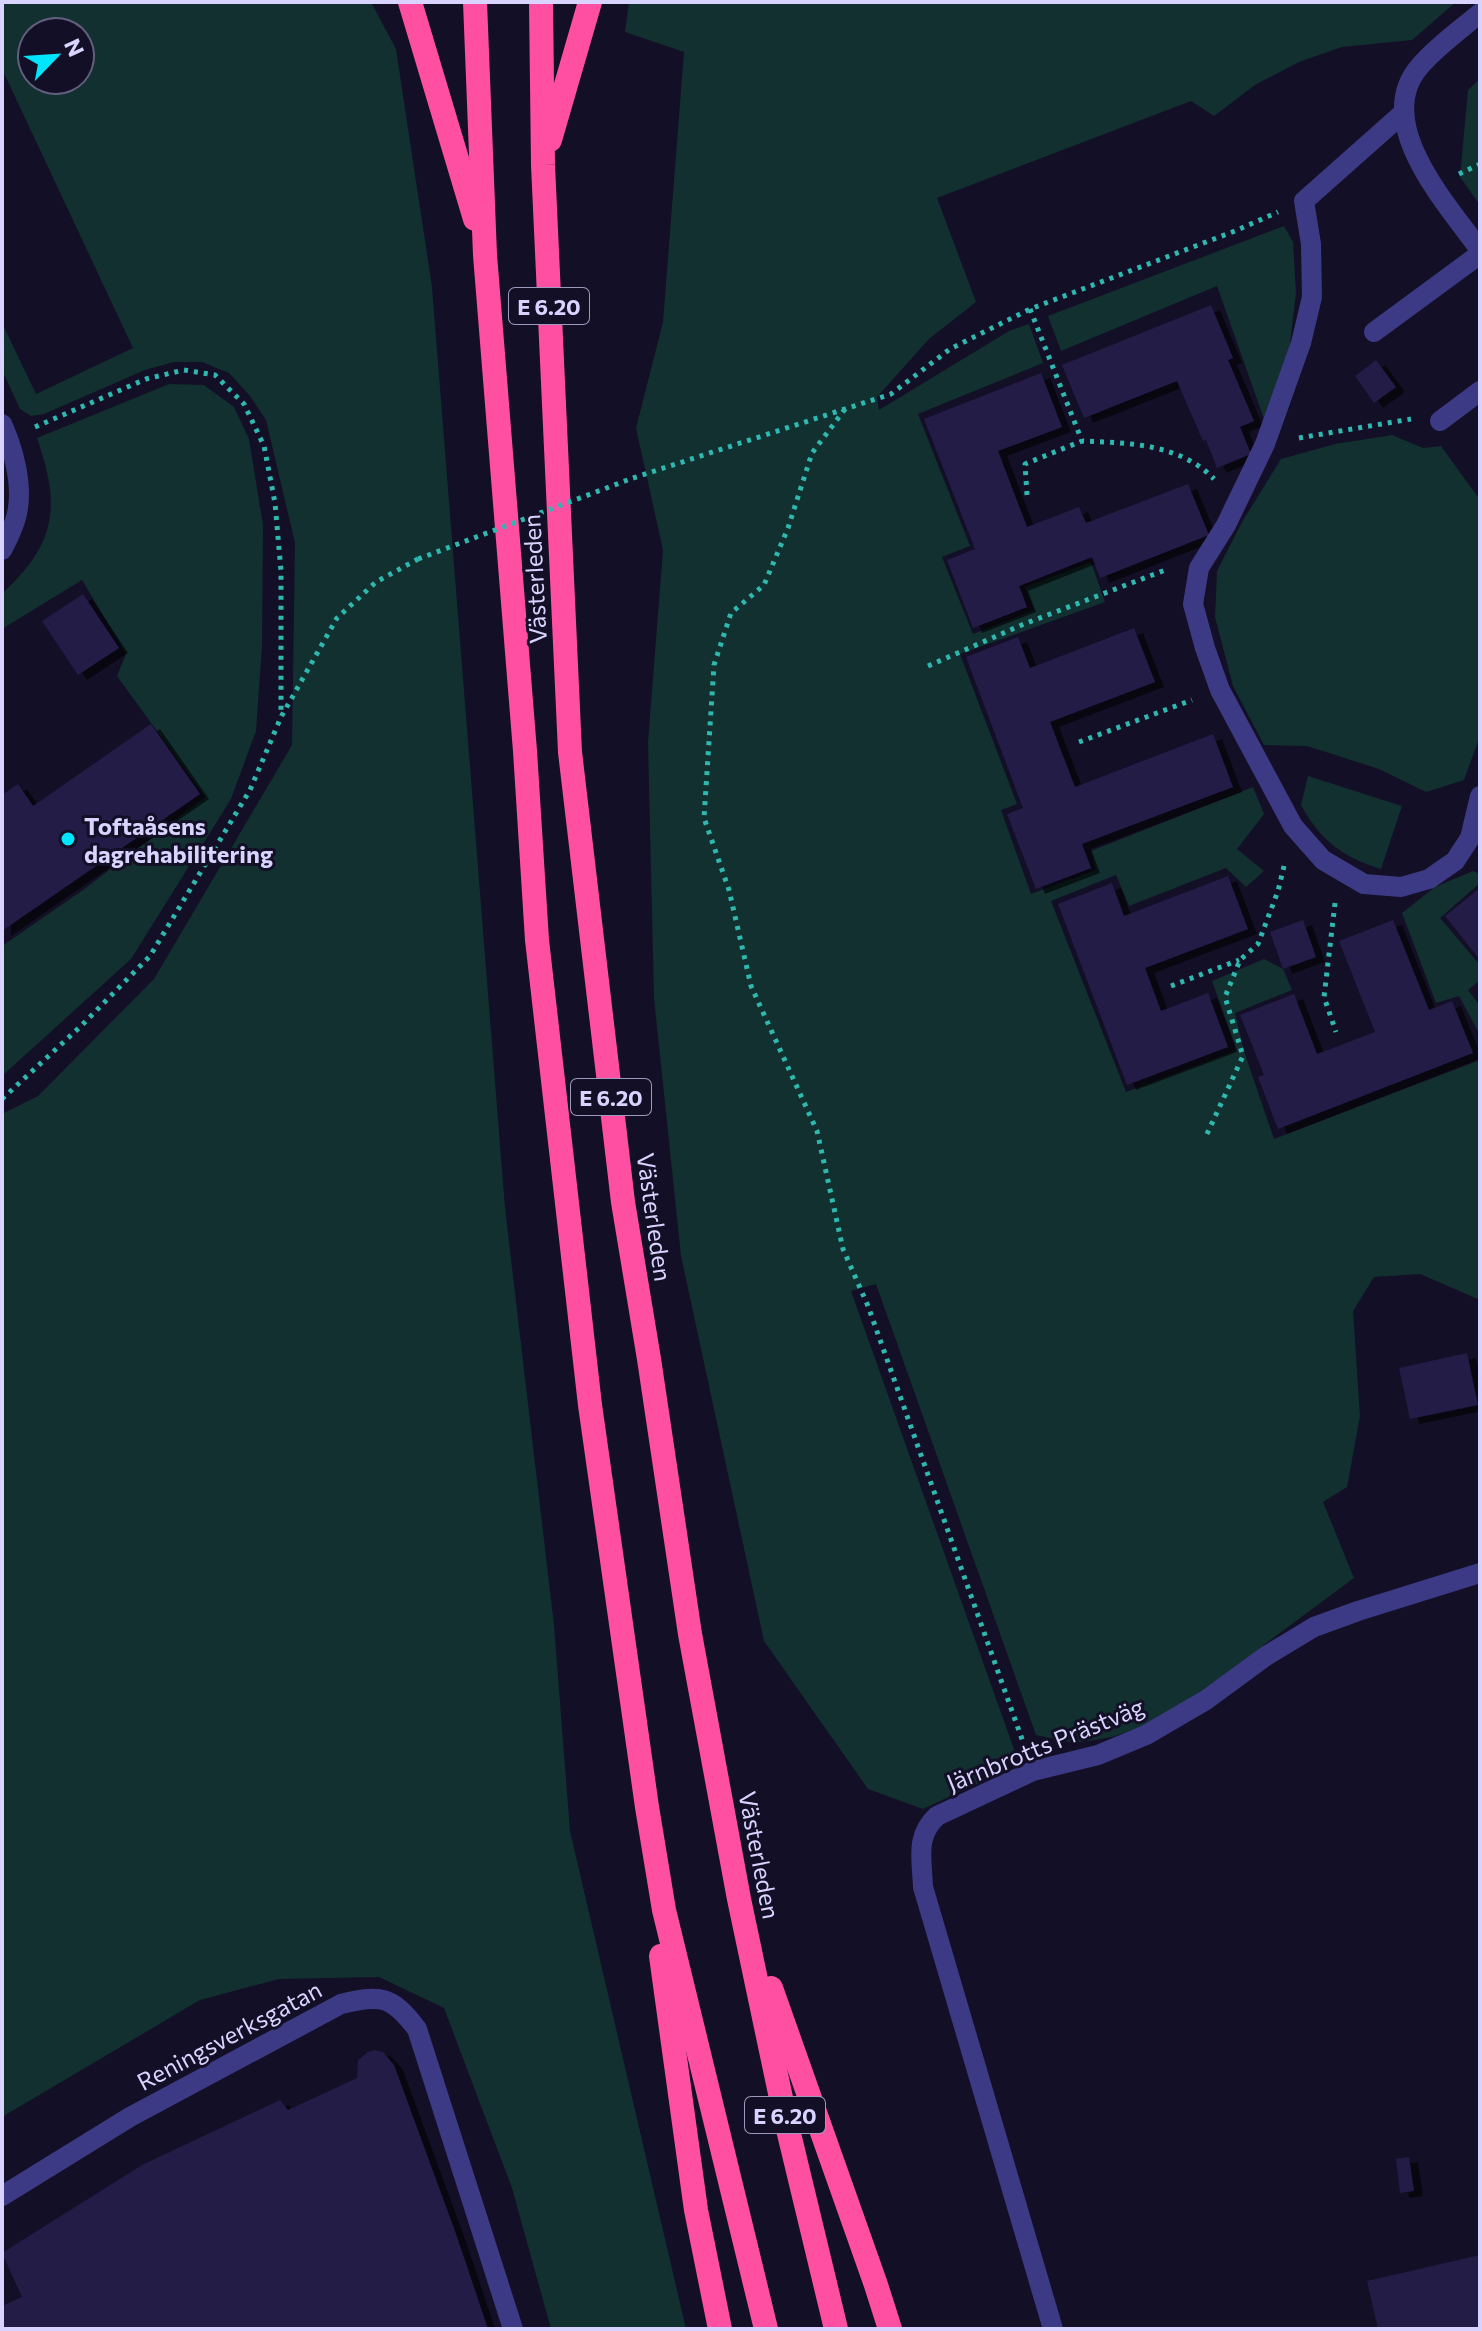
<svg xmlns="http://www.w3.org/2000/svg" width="1482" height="2331" font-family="Commissioner,sans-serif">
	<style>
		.green { fill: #12302f; fill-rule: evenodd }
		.building { fill: #241b47; filter: url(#shadow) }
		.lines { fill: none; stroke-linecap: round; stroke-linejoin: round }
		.path { stroke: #2fb8b0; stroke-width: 5; stroke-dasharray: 4 6; stroke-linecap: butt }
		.minor { stroke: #3d3a85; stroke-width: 20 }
		.highway { stroke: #ff4fa3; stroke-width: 24 }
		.path-bridge { stroke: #2fb8b0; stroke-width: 5; stroke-dasharray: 4 6; stroke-linecap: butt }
		.poi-dot { fill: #00e5ff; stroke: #130f26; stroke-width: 3 }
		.labels { text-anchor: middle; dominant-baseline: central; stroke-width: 6; stroke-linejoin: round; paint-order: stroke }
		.shield { fill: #130f26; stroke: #9e99be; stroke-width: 2 }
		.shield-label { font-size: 22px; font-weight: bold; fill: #d9d4ff }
		.street-label { font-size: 24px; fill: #d9d4ff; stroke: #130f26 }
		.poi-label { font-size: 24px; font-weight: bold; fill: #d9d4ff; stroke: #130f26; text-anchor: start }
	</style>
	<defs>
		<filter id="shadow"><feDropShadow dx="9" dy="5" stdDeviation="0" flood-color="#0009"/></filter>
	</defs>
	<rect width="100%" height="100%" fill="#130f26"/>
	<!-- green -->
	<g class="green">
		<path d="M 2,2 L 371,2 L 396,49 L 432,287 L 505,1208 L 554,1625 L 570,1831 L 686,2329 L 551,2329 L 512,2188 L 444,2008 L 379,1977 L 279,1979 L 200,2000 L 2,2117 L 2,1114 L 38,1096 L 154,979 L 292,745 L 295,543 L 266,420 L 250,396 L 229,373 L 202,362 L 174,362 L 145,370 L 44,414 L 31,416 L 20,409 L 2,370 L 2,323 L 36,394 L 133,348 L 2,69 ZM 32,32 L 80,32 L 80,80 L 32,80 Z"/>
		<path d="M 629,2 L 1456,2 L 1412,40 L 1342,47 L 1299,62 L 1255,85 L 1214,116 L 1191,101 L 937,198 L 976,302 L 929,339 L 877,397 L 879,410 L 1009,331 L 1029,324 L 1043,363 L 918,414 L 970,546 L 942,557 L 973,634 L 1034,610 L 1025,587 L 1091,562 L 1105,602 L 960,654 L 1017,804 L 1001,810 L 1031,894 L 1096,870 L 1091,851 L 1253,787 L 1264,814 L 1237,849 L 1264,871 L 1246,887 L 1226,868 L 1129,906 L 1116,875 L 1051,901 L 1126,1092 L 1237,1050 L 1212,981 L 1264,959 L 1283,969 L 1292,990 L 1235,1013 L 1244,1051 L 1274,1139 L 1480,1060 L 1480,1300 L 1420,1274 L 1374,1277 L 1353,1311 L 1360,1416 L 1347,1487 L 1323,1502 L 1354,1578 L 1261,1647 L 1213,1688 L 1153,1723 L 1112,1737 L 1074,1743 L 1036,1735 L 876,1284 L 851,1291 L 1015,1752 L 981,1782 L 923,1809 L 868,1789 L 764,1641 L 681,1256 L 654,998 L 648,742 L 663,550 L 636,428 L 663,322 L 684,52 L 625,32 Z"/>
		<path d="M 1480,79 L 1480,205 L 1460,177 L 1468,90 Z"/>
		<path d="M 1284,226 L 1293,242 L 1296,293 L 1288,360 L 1264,419 L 1217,286 L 1061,351 L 1048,316 Z"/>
		<path d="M 169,384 L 204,385 L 234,407 L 249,439 L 263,525 L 262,646 L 256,731 L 231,799 L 131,959 L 2,1076 L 2,946 L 83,890 L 205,797 L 117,676 L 126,654 L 82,580 L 2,629 L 2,594 C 12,584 23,573 31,562 C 61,520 52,483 37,438 Z"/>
		<path d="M 1392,435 L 1423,448 L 1441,446 L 1480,500 L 1480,736 L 1464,780 L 1426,792 L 1379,769 L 1307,746 L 1264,745 L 1233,686 L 1215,617 L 1217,571 L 1242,522 L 1281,459 L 1335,444 Z"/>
		<path d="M 1308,776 L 1402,806 L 1381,869 C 1342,857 1321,841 1301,805 Z"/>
		<path d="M 1473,871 L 1480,874 L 1480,883 L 1440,918 L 1480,965 L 1480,980 L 1468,990 L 1480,1006 L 1480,1035 L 1459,996 L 1436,1003 L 1402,913 L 1435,887 Z"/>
	</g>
	<!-- building -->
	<g class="building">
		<path d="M 1211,305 L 1233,358 L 1228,360 L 1254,421 L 1240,427 L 1251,454 L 1217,468 L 1206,440 L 1203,441 L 1177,381 L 1084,418 L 1062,365 Z"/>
		<path d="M 1376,360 L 1396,387 L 1374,403 L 1355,376 Z"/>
		<path d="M 1041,373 L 1062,427 L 998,451 L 1027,527 L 1079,507 L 1086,523 L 1188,484 L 1209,535 L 1100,578 L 1092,557 L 1019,586 L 1027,607 L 973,628 L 947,560 L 975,549 L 924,419 Z"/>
		<path d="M 83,594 L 119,648 L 78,675 L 42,621 Z"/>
		<path d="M 1134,628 L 1155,682 L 1050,722 L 1075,787 L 1213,734 L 1233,787 L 1082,844 L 1091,868 L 1036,889 L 1007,814 L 1023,808 L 966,657 L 1018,637 L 1030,668 Z"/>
		<path d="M 151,724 L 200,794 L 2,931 L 2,795 L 18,784 L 33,806 Z"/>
		<path d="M 1228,876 L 1248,929 L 1145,968 L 1161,1011 L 1208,993 L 1228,1047 L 1127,1085 L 1058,904 L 1112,883 L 1124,916 Z"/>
		<path d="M 1480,888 L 1480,960 L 1445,916 Z"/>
		<path d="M 1303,920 L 1316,957 L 1283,969 L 1270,932 Z"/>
		<path d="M 1393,920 L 1429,1010 L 1452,1001 L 1473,1053 L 1278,1129 L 1258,1077 L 1264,1075 L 1240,1015 L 1294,994 L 1317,1054 L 1375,1032 L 1339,941 Z"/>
		<path d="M 1467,1353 L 1478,1405 L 1410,1419 L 1399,1368 Z"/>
		<path d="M 375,2050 L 383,2052 L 394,2065 L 456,2234 L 488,2329 L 2,2329 L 2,2306 L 22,2297 L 2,2253 L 142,2165 L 280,2100 L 288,2110 L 357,2078 L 358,2060 L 368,2052 Z"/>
		<path d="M 1409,2157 L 1414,2191 L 1400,2193 L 1396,2159 Z"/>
		<path d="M 1480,2255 L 1480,2329 L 1378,2329 L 1367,2281 Z"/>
	</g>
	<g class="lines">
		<!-- path -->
		<g class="path">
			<path d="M 1459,174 L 1480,164"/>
			<path d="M 1030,309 L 1082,441 C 1128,443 1179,443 1214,479"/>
			<path d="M 845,409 L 812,453 L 788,528 L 764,585 L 731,613 L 714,665 L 704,818 L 729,890 L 751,986 L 817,1131 L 843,1249 L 868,1306 L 1023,1742"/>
			<path d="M 35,427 L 146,379 L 184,370 L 215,375 L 244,404 L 264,446 L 275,503 L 281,571 L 281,716"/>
			<path d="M 1299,438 L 1411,419"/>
			<path d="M 633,478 L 891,394 L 950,349 L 1030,309 L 1235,231 L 1278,212"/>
			<path d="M 1027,495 L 1025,464 L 1082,441"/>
			<path d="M 928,666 L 1024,624 L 1168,569"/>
			<path d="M 1079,742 L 1192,700"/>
			<path d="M 1335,903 L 1324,997 L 1336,1032"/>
			<path d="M 1171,986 L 1239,960"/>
			<path d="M 2,1099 L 81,1026 L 150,956 L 250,790 L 281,717 L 337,618 L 376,582 L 418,559"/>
			<path d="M 1207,1134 L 1243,1056 L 1225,997 L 1240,960 L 1258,944 L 1278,891 L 1285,862"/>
		</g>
		<!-- minor -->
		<g class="minor">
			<path d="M 1480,13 C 1460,30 1437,46 1420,66 C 1371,122 1447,204 1480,250"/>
			<path d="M 1402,114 L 1304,201 L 1311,244 L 1312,297 L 1301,343 L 1265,444 L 1226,525 L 1199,568 L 1193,604 L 1205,648 L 1220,690 L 1293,826 L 1323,860 L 1364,884 L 1401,887 L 1429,879 L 1455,861 L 1470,838 L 1480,796"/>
			<path d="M 1374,332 L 1480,254"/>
			<path d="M 1440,421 L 1480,391"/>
			<path d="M 2,424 C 13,448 22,481 18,508 C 16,523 9,537 2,550"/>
			<path d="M 2,2196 L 130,2117 L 341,2004 C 381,1994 392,1996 417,2029 L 513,2329"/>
			<path d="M 1053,2329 L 923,1887 C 922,1859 915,1836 937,1816 L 1033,1771 L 1098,1755 L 1146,1735 L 1206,1700 L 1266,1656 L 1314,1627 L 1358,1611 L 1480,1573"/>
		</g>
		<!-- highway -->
		<g class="highway">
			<path d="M 410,2 L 475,219"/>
			<path d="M 475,2 L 485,255 L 525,751 L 537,940 L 590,1405 L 647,1807 L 664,1910 L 766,2329"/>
			<path d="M 541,2 L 543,165 L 570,752 L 623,1202 L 649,1359 L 690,1634 L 739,1899 L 785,2117 L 836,2329"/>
			<path d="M 550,140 L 590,2"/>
			<path d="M 661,1956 L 696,2210 L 720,2329"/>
			<path d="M 771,1988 L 876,2285 L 890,2329"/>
		</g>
		<!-- path-bridge -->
		<path class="path-bridge" d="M 418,559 L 633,478"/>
	</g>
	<!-- markers -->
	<circle class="poi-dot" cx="68" cy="839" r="8"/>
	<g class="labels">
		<!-- shield labels -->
		<g class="shield">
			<rect x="509" y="288" width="80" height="36" rx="6"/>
			<rect x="571" y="1079" width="80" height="36" rx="6"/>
			<rect x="745" y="2097" width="80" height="36" rx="6"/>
		</g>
		<g class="shield-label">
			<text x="549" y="306">E 6.20</text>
			<text x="611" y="1097">E 6.20</text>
			<text x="785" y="2115">E 6.20</text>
		</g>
		<!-- street labels -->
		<g class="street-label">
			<text transform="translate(534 579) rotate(-93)">Västerleden</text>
			<text transform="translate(655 1217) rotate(82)">Västerleden</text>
			<text transform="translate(1045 1744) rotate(-22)">Järnbrotts Prästväg</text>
			<text transform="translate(760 1855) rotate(79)">Västerleden</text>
			<text transform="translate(229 2035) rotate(-28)">Reningsverksgatan</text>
		</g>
		<!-- poi labels -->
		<g class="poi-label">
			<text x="84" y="825">Toftaåsens<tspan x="84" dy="28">dagrehabilitering</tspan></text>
		</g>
	</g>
	<!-- border -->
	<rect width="1482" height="2331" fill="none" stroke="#d9d4ff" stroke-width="8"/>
	<!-- north arrow -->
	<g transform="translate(56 56) rotate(65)"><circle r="38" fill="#130f26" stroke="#625e7d" stroke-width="2"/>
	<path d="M0-6L14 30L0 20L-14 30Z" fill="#00e5ff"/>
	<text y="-12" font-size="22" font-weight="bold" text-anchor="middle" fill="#d9d4ff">N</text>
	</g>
</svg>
